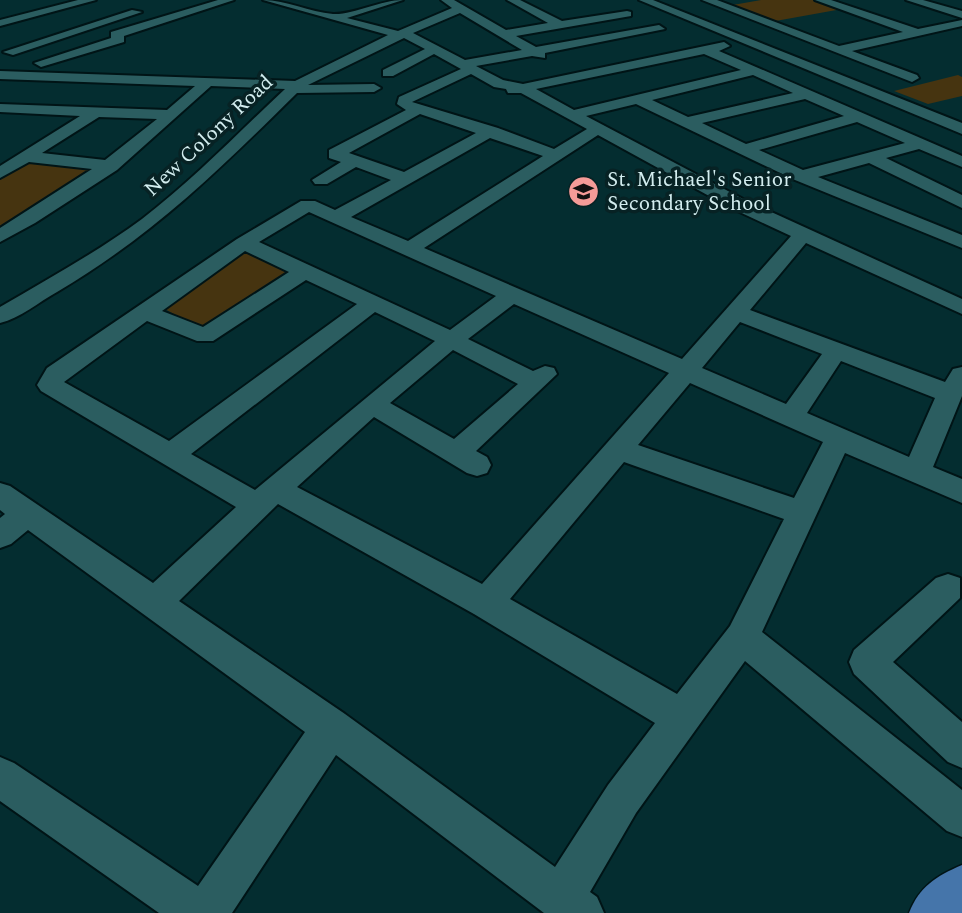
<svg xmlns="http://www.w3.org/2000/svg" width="962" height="913" font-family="Spectral,serif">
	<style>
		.green { fill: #463410 }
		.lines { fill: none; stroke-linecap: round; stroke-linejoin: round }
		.minor-casing { stroke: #001416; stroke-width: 4 }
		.major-casing { stroke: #001416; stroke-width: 3 }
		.minor { fill: #2b5d60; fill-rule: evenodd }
		.major { fill: #4575aa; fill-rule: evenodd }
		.labels { text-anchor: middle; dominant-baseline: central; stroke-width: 7; stroke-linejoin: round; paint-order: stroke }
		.far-street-label { font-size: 21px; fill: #d3edef; stroke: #072224 }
		.far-poi-label { font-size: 21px; fill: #d3edef; stroke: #072224; text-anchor: start }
	</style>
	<rect width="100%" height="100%" fill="#042d30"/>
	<!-- green -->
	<g class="green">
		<path d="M 761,0 L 815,0 L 842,9 L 770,22 L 727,6 Z"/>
		<path d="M 958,75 L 962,77 L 962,96 L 928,104 L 894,91 Z"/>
		<path d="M 33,161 L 98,168 L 0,228 L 0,178 Z"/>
		<path d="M 248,248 L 295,271 L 204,332 L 160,306 Z"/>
	</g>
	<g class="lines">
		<defs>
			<g id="minor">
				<path d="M 78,0 L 96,0 L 0,26 L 0,20 Z"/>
				<path d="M 218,0 L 234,0 L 124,36 L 124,42 L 41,67 L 34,63 L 111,38 L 111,32 Z"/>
				<path d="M 263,0 C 287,0 309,12 333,14 C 354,15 380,0 403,0 L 347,18 L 398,31 L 452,8 L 441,0 L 454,0 L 506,30 L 548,23 L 507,0 L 520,0 L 562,21 L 627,11 L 631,12 L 631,16 L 516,36 L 536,47 L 659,25 L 665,29 L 545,53 L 545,58 L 532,56 L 476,66 L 503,80 L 523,84 L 724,42 L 730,46 L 719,51 L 962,156 L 962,167 L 919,149 L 886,158 L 962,195 L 962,208 L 869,163 L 818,177 L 962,235 L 962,248 L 795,180 L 636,104 L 586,116 L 745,200 L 962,299 L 962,314 L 806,243 L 750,310 L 945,382 L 953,369 L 962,367 L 962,396 L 933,467 L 962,479 L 962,503 L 845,453 L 762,632 L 962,790 L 962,837 L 947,831 L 745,661 L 636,813 L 590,892 L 597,897 L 604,913 L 544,913 L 336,755 L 232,913 L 159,913 L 0,801 L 0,757 L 14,763 L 198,886 L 305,732 L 28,530 L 11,544 L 0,548 L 0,518 L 5,514 L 0,510 L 0,483 L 10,486 L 153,583 L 236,507 L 41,391 L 37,385 L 47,368 L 237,239 L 301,201 L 315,201 L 335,210 L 391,180 L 356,167 L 327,184 L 315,184 L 312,180 L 341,162 L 329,158 L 329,150 L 406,110 L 397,104 L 399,97 L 461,69 L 434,54 L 393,76 L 383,76 L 383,70 L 425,49 L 404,38 L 308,85 L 374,84 L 381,88 L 374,92 L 297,93 C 218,171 153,235 57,292 C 39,302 20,318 0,323 L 0,307 C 48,279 97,252 142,219 C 193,180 238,133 285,89 L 211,86 L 117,170 L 35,223 L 0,242 L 0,228 L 92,169 L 29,162 L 0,178 L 0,166 L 80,116 L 0,112 L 0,104 L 167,110 L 195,86 L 0,79 L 0,71 L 295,81 L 388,35 ZM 460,13 L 522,50 L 465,60 L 413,33 ZM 704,54 L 741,70 L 574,110 L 536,89 ZM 471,74 L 494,87 L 506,89 L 508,93 L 521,93 L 587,129 L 554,149 L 498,128 L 412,102 ZM 753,75 L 793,93 L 688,117 L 652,100 ZM 805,99 L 844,116 L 746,144 L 702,123 ZM 420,114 L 476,133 L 404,172 L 349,153 ZM 99,117 L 157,119 L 105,160 L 42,153 ZM 857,122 L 905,143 L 803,170 L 759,150 ZM 598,135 L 731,208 L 791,236 L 682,359 L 424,248 ZM 490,138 L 543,156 L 408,241 L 351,217 ZM 309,212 L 496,296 L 450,330 L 259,242 ZM 245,251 L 289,272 L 203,327 L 162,311 ZM 306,280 L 357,304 L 169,441 L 64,382 L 147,321 L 197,341 L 213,341 ZM 514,304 L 669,373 L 482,584 L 297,487 L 374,417 L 467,473 L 477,476 L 487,473 L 491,465 L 487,457 L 476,451 L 557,374 L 554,368 L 545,366 L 533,371 L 468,339 ZM 375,312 L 435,341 L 255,490 L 191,454 ZM 740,322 L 822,354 L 786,404 L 702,368 ZM 453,350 L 518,384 L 454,439 L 390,403 ZM 841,361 L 935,398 L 909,457 L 807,413 ZM 690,383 L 823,442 L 794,498 L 638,445 ZM 624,462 L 784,519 L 730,626 L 677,694 L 510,599 ZM 278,504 L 474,614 L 655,723 L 608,785 L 555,867 L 345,714 L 179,601 Z"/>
				<path d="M 639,0 L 653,0 L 962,123 L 962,134 Z"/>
				<path d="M 702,0 L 717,0 L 839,46 L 903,32 L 815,0 L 831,0 L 918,29 L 962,20 L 962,26 L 852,51 L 917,75 L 919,78 L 912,82 Z"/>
				<path d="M 906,0 L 923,0 L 962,11 L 962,18 Z"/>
				<path d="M 132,10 L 142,12 L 13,55 L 3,52 Z"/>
				<path d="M 948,574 L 960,578 L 960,598 L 893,662 L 962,722 L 962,768 L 948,762 L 854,674 L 849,662 L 854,650 L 936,578 Z"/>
			</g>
			<path id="major" d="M 962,865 L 962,913 L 909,913 C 919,887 936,876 962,865 Z"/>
		</defs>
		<!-- minor casing -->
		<use href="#minor" class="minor-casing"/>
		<!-- major casing -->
		<use href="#major" class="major-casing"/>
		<!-- minor -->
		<use href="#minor" class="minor"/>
		<!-- major -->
		<use href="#major" class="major"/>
	</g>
	<!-- icons -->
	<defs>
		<symbol id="school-disc" viewBox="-11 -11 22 22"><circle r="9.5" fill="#f59b98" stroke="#072224"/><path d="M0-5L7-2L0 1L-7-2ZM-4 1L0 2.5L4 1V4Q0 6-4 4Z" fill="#111"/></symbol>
	</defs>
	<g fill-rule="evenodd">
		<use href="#school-disc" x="566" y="174" width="35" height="35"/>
	</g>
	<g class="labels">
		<!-- far-street labels -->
		<g class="far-street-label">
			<text transform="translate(209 136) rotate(-43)">New Colony Road</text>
		</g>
		<!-- far-poi labels -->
		<g class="far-poi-label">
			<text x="607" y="180">St. Michael's Senior<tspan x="607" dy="24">Secondary School</tspan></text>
		</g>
	</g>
</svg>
